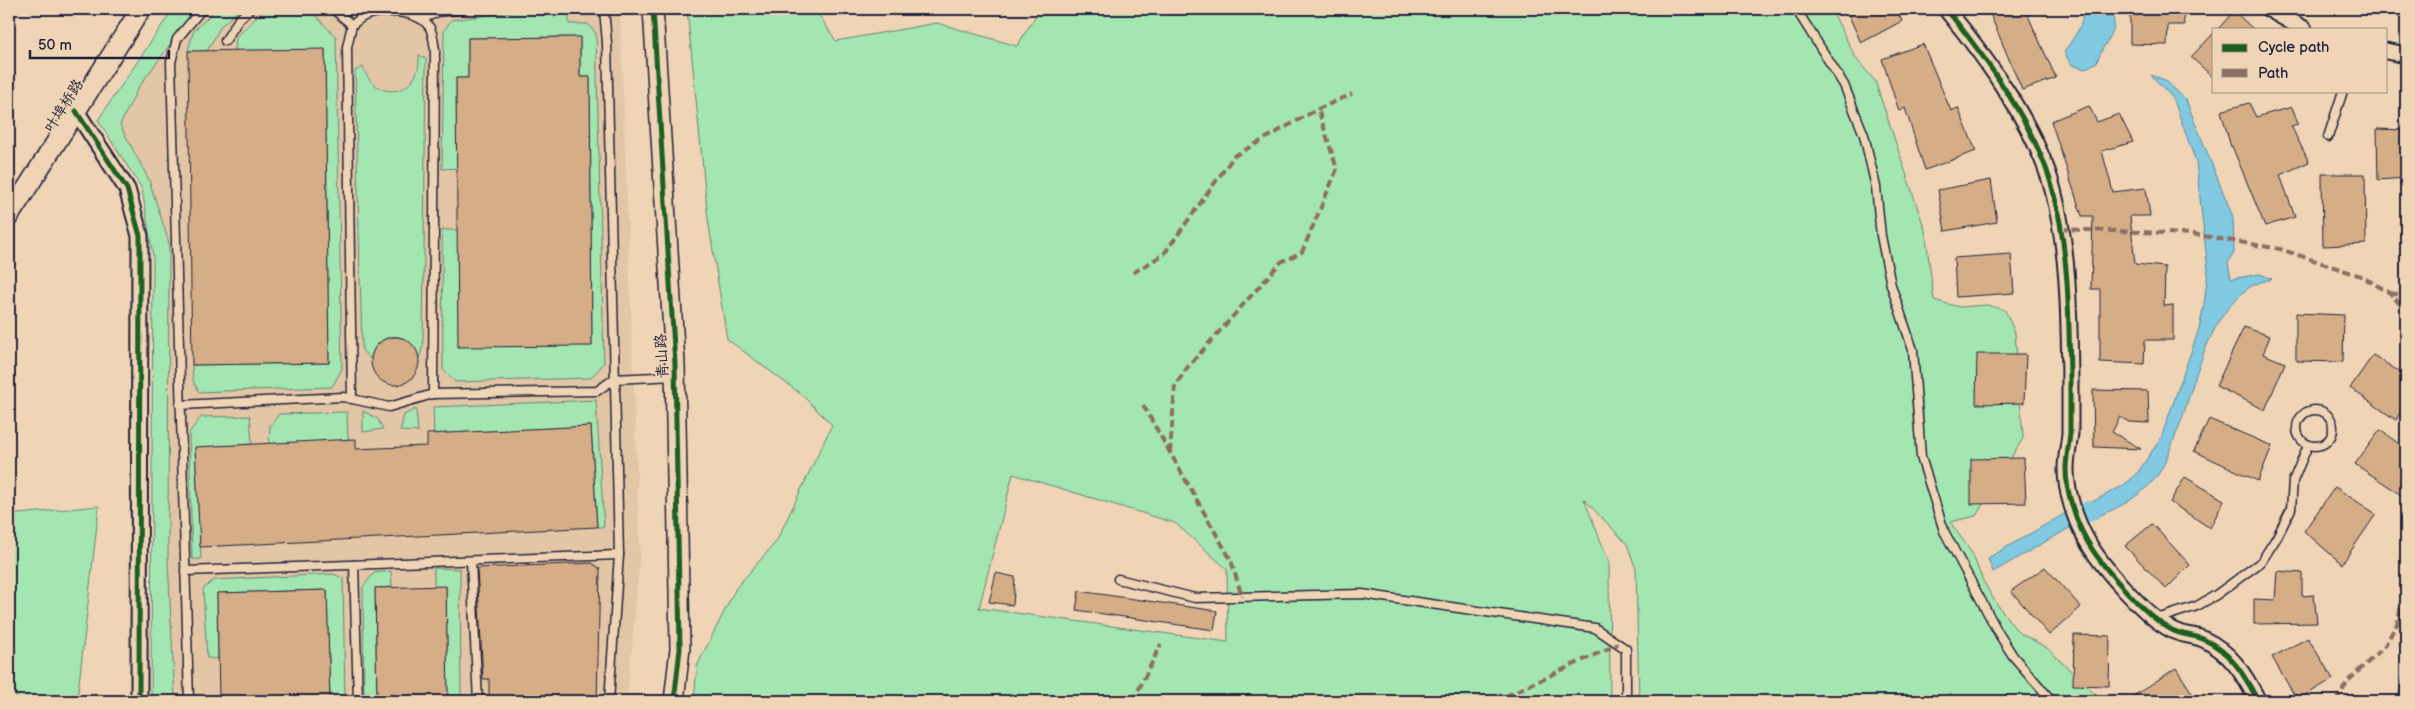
<svg xmlns="http://www.w3.org/2000/svg" width="2415" height="710" font-family="'Balsamiq Sans','LXGW WenKai TC',sans-serif">
	<style>
		.built { fill: #e3c6a6 }
		.green { fill: #a4e6b1; stroke: #638476; fill-rule: evenodd }
		.water { fill: #81cae1; stroke: #5b879f }
		.lines { fill: none; stroke-linecap: round; stroke-linejoin: round }
		.canal { stroke: #81cae1; stroke-width: 20 }
		.building { fill: #d5ae87; stroke: #22223b }
		.service-casing { stroke: #22223b; stroke-width: 11 }
		.minor-casing { stroke: #22223b; stroke-width: 19 }
		.tertiary-casing { stroke: #22223b; stroke-width: 22 }
		.service { stroke: #efd4b6; stroke-width: 8 }
		.minor { stroke: #efd4b6; stroke-width: 15 }
		.tertiary { stroke: #efd4b6; stroke-width: 19 }
		.quiet { stroke: #8d6e63; stroke-width: 4; stroke-dasharray: 8 4; stroke-linecap: butt }
		.cycleway-casing { stroke: #efd4b6; stroke-width: 8 }
		.cycleway { stroke: #1b5e20; stroke-width: 5 }
		.labels { text-anchor: middle; dominant-baseline: central; stroke-width: 4; stroke-linejoin: round; paint-order: stroke }
		.street-label { font-size: 15px; fill: #22223b; stroke: #efd4b6 }
	</style>
	<rect width="100%" height="100%" fill="#efd4b6"/>
	<filter id="ink" filterUnits="userSpaceOnUse"><feTurbulence type="fractalNoise" baseFrequency=".02" numOctaves="2"/><feDisplacementMap in="SourceGraphic" scale="10" xChannelSelector="R" yChannelSelector="G"/><feConvolveMatrix kernelMatrix="1 2 1 2 8 2 1 2 1" color-interpolation-filters="sRGB"/></filter>
	<g filter="url(#ink)">
		<!-- built -->
		<path class="built" d="M 186,9 L 620,9 L 640,555 L 627,701 L 151,701 L 153,256 L 142,189 L 111,143 L 106,124 Z"/>
		<!-- green -->
		<g class="green">
			<path d="M 173,9 L 196,9 L 138,88 L 120,125 L 149,180 L 169,243 L 168,560 L 175,701 L 151,701 L 153,256 L 142,189 L 98,120 Z"/>
			<path d="M 216,9 L 240,9 L 221,26 L 207,51 L 188,51 L 193,32 Z"/>
			<path d="M 265,9 L 309,9 L 336,37 L 342,369 L 332,387 L 199,392 L 193,381 L 192,365 L 329,363 L 325,50 L 235,51 L 236,37 Z"/>
			<path d="M 535,9 L 569,9 L 569,24 L 588,24 L 596,33 L 604,363 L 591,378 L 455,382 L 443,370 L 442,230 L 458,230 L 592,346 L 590,77 L 580,77 L 580,37 L 468,38 L 468,78 L 456,78 L 457,168 L 442,169 L 444,31 L 451,20 Z"/>
			<path d="M 687,9 L 815,9 L 836,41 L 937,23 L 1017,46 L 1040,9 L 1831,9 L 1857,60 L 1875,81 L 1925,230 L 1934,300 L 1959,307 L 1987,305 L 2005,310 L 2015,333 L 2023,438 L 1976,516 L 1950,522 L 1972,553 L 1983,581 L 1996,603 L 2018,632 L 2047,648 L 2102,701 L 1639,701 L 1636,569 L 1627,544 L 1584,499 L 1609,562 L 1610,701 L 694,701 L 697,666 L 736,588 L 776,542 L 832,425 L 802,395 L 727,339 L 708,219 ZM 1013,474 L 1175,523 L 1227,569 L 1228,642 L 979,608 Z"/>
			<path d="M 419,55 L 426,59 L 423,346 L 419,358 C 411,329 378,329 370,359 L 362,350 L 355,71 L 363,67 C 376,105 422,95 419,55 Z"/>
			<path d="M 596,400 L 604,527 L 597,527 L 591,426 L 434,434 L 433,407 Z"/>
			<path d="M 416,409 L 418,432 L 400,431 L 404,415 Z"/>
			<path d="M 363,411 L 378,419 L 383,429 L 363,432 Z"/>
			<path d="M 347,412 L 348,440 L 269,444 L 270,426 L 279,414 Z"/>
			<path d="M 250,416 L 252,444 L 195,448 L 201,559 L 192,559 L 189,433 L 201,417 Z"/>
			<path d="M 99,506 L 77,701 L 17,701 L 9,653 L 9,515 Z"/>
			<path d="M 434,568 L 460,569 L 461,701 L 448,701 L 446,587 L 434,587 Z"/>
			<path d="M 391,571 L 392,587 L 375,588 L 377,701 L 364,701 L 363,587 L 374,573 Z"/>
			<path d="M 333,574 L 343,578 L 345,701 L 330,701 L 327,590 L 217,593 L 218,659 L 207,658 L 203,589 L 214,580 Z"/>
		</g>
		<!-- water -->
		<g class="water">
			<path d="M 2082,9 L 2110,9 C 2122,33 2103,40 2097,62 L 2085,69 L 2072,65 L 2064,52 C 2071,41 2087,22 2082,9 Z"/>
			<path d="M 2151,75 L 2165,80 L 2186,100 L 2233,217 L 2234,253 L 2228,263 L 2231,279 L 2260,274 L 2272,279 C 2265,281 2256,283 2250,287 C 2202,321 2195,391 2173,442 C 2167,457 2162,473 2149,485 C 2133,501 2114,510 2093,518 L 2088,504 L 2124,485 L 2136,475 L 2161,438 L 2199,329 L 2204,305 L 2208,270 L 2196,162 L 2173,98 Z"/>
			<path d="M 2066,513 L 2071,527 L 1993,572 L 1988,558 Z"/>
			<path d="M 2406,665 L 2406,701 L 2397,701 Z"/>
		</g>
		<g class="lines">
			<!-- canal -->
			<path class="canal" d="M 2084,513 L 2091,511"/>
		</g>
		<!-- building -->
		<g class="building">
			<path d="M 1846,9 L 1896,9 L 1902,21 L 1861,43 Z"/>
			<path d="M 1988,9 L 2025,9 L 2056,78 L 2022,90 Z"/>
			<path d="M 2130,9 L 2183,9 L 2184,25 L 2168,25 L 2167,45 L 2130,44 Z"/>
			<path d="M 2234,11 L 2253,29 L 2218,29 Z"/>
			<path d="M 2214,33 L 2214,78 L 2191,57 Z"/>
			<path d="M 580,37 L 580,77 L 590,77 L 592,346 L 458,347 L 456,78 L 468,78 L 468,38 Z"/>
			<path d="M 1923,44 L 1951,111 L 1958,108 L 1976,151 L 1925,170 L 1905,108 L 1899,111 L 1882,59 Z"/>
			<path d="M 325,49 L 329,363 L 192,365 L 188,51 Z"/>
			<path d="M 2249,103 L 2256,117 L 2292,107 L 2298,124 L 2291,126 L 2309,162 L 2280,175 L 2295,217 L 2265,226 L 2232,146 L 2231,147 L 2221,111 Z"/>
			<path d="M 2089,106 L 2097,122 L 2119,114 L 2133,142 L 2102,151 L 2113,192 L 2146,188 L 2150,216 L 2130,216 L 2135,264 L 2165,267 L 2164,306 L 2173,305 L 2173,340 L 2145,340 L 2144,364 L 2100,362 L 2100,289 L 2091,289 L 2093,216 L 2082,216 L 2051,121 Z"/>
			<path d="M 2377,129 L 2406,130 L 2406,178 L 2378,180 Z"/>
			<path d="M 2322,174 L 2365,174 L 2366,244 L 2323,246 Z"/>
			<path d="M 1991,180 L 1997,222 L 1945,231 L 1938,190 Z"/>
			<path d="M 2011,254 L 2014,293 L 1956,297 L 1954,258 Z"/>
			<path d="M 2296,313 L 2344,315 L 2343,362 L 2296,361 Z"/>
			<path d="M 2244,327 L 2270,336 L 2263,354 L 2285,363 L 2265,410 L 2216,386 Z"/>
			<circle cx="395" cy="361" r="24"/>
			<path d="M 1977,354 L 2026,354 L 2024,403 L 1976,404 Z"/>
			<path d="M 2373,355 L 2406,376 L 2406,402 L 2396,420 L 2350,388 Z"/>
			<path d="M 2093,390 L 2148,391 L 2149,423 L 2129,422 L 2120,417 L 2112,432 L 2141,449 L 2094,447 Z"/>
			<path d="M 2209,419 L 2272,446 L 2258,481 L 2194,451 Z"/>
			<path d="M 591,426 L 597,527 L 200,547 L 195,447 L 356,439 L 356,449 L 427,446 L 427,434 Z"/>
			<path d="M 2380,430 L 2406,449 L 2406,498 L 2355,464 Z"/>
			<path d="M 2024,458 L 2026,503 L 1971,504 L 1971,459 Z"/>
			<path d="M 2185,477 L 2224,500 L 2210,528 L 2170,502 Z"/>
			<path d="M 2335,487 L 2376,514 L 2342,564 L 2304,531 Z"/>
			<path d="M 2152,524 L 2190,565 L 2166,589 L 2125,546 Z"/>
			<path d="M 592,563 L 600,569 L 597,701 L 489,701 L 489,679 L 483,679 L 477,568 Z"/>
			<path d="M 2045,567 L 2081,607 L 2049,635 L 2011,591 Z"/>
			<path d="M 2277,571 L 2302,573 L 2302,596 L 2314,595 L 2317,623 L 2254,624 L 2254,599 L 2275,600 Z"/>
			<path d="M 996,573 L 1015,577 L 1013,605 L 989,602 Z"/>
			<path d="M 446,586 L 448,701 L 377,701 L 375,588 Z"/>
			<path d="M 327,590 L 330,701 L 219,701 L 217,593 Z"/>
			<path d="M 1079,591 L 1217,611 L 1214,630 L 1076,610 Z"/>
			<path d="M 2074,635 L 2110,636 L 2109,686 L 2073,685 Z"/>
			<path d="M 2308,638 L 2333,679 L 2297,700 L 2272,657 Z"/>
			<path d="M 2176,668 L 2197,701 L 2126,701 Z"/>
		</g>
		<g class="lines">
			<defs>
				<g id="service">
					<path d="M 333,9 L 352,25"/>
					<path d="M 604,9 L 607,43 L 619,555 L 609,701"/>
					<path d="M 1796,9 L 1844,85 L 1864,135 L 1876,187 L 1881,236 L 1891,285 L 1913,350 L 1921,457 L 1944,531 L 1999,634 L 2013,656 L 2052,701"/>
					<path d="M 422,19 L 438,12 L 463,9"/>
					<path d="M 225,41 L 239,19 L 250,9"/>
					<path d="M 2328,137 L 2343,91"/>
					<path d="M 352,399 L 347,47 L 352,25 C 356,22 360,18 365,16 C 382,9 419,10 430,28 C 433,34 434,44 435,50 L 433,394"/>
					<path d="M 180,405 L 343,397 L 389,407 L 433,394 L 597,391 L 614,379 L 676,376"/>
					<circle cx="2315" cy="428" r="18"/>
					<path d="M 471,561 L 478,701"/>
					<path d="M 354,565 L 358,701"/>
					<path d="M 185,571 L 619,555"/>
					<path d="M 1118,579 L 1195,598 L 1362,594 L 1595,628 L 1626,649 L 1626,701"/>
					<path d="M 2157,619 L 2197,606 L 2216,595 L 2261,562 L 2277,537 L 2291,509 L 2293,481 L 2308,445"/>
					<path d="M 189,701 L 171,62 L 177,39 L 202,9"/>
				</g>
				<g id="minor">
					<path d="M 1946,9 C 1986,57 2037,129 2053,190 C 2069,251 2069,317 2070,380 C 2070,397 2070,415 2070,433 C 2069,445 2066,457 2066,469 C 2066,492 2075,519 2086,539 C 2100,565 2146,617 2172,630 C 2181,635 2193,635 2203,639 C 2231,652 2244,674 2258,701"/>
					<path d="M 2269,9 L 2304,29"/>
					<path d="M 2386,51 L 2406,55"/>
					<path d="M 76,111 L 127,189 L 140,236 L 139,701"/>
				</g>
				<g id="tertiary">
					<path d="M 653,9 L 675,364 L 680,649 L 674,701"/>
					<path d="M 9,216 L 141,9"/>
				</g>
			</defs>
			<!-- service casing -->
			<use href="#service" class="service-casing"/>
			<!-- minor casing -->
			<use href="#minor" class="minor-casing"/>
			<!-- tertiary casing -->
			<use href="#tertiary" class="tertiary-casing"/>
			<!-- service -->
			<use href="#service" class="service"/>
			<!-- minor -->
			<use href="#minor" class="minor"/>
			<!-- tertiary -->
			<use href="#tertiary" class="tertiary"/>
			<!-- quiet -->
			<g class="quiet">
				<path d="M 2060,229 L 2192,234 L 2280,249 L 2361,276 L 2390,293 L 2406,311"/>
				<path d="M 1133,273 L 1164,254 L 1234,156 L 1318,109 L 1352,94"/>
				<path d="M 2390,293 L 2406,296"/>
				<path d="M 1143,405 L 1231,560 L 1242,597"/>
				<path d="M 1170,453 L 1175,386 L 1187,368 L 1281,262 L 1302,252 L 1337,169 L 1318,109"/>
				<path d="M 1133,701 L 1161,644"/>
				<path d="M 1495,701 L 1618,644"/>
				<path d="M 2336,701 L 2348,681 L 2384,647 L 2397,624 L 2406,583"/>
			</g>
			<defs>
				<g id="cycleway">
					<path d="M 653,9 L 675,364 L 680,649 L 674,701"/>
					<path d="M 1946,9 C 1986,57 2037,129 2053,190 C 2069,251 2069,317 2070,380 C 2070,397 2070,415 2070,433 C 2069,445 2066,457 2066,469 C 2066,492 2075,519 2086,539 C 2100,565 2146,617 2172,630 C 2181,635 2193,635 2203,639 C 2231,652 2244,674 2258,701"/>
					<path d="M 76,111 L 127,189 L 140,236 L 139,701"/>
				</g>
			</defs>
			<!-- cycleway casing -->
			<use href="#cycleway" class="cycleway-casing"/>
			<!-- cycleway -->
			<use href="#cycleway" class="cycleway"/>
		</g>
	</g>
	<g class="labels">
		<!-- street labels -->
		<g class="street-label">
			<text transform="translate(64 106) rotate(-58)">叶埠桥路</text>
			<text transform="translate(662 356) rotate(-93)">青山路</text>
		</g>
	</g>
	<!-- margin -->
	<rect width="2415" height="710" fill="none" stroke="#efd4b6" stroke-width="30"/>
	<rect x="15" y="15" width="2385" height="680" fill="none" stroke="#22223b" stroke-width="2" filter="url(#ink)"/>
	<!-- legend -->
	<rect x="2212" y="28" width="175" height="65" fill="#efd4b6" stroke="#9d8d85"/>
	<rect x="2222" y="44" width="25" height="8" fill="#1b5e20" stroke="#9d8d85"/>
	<text x="2258" y="52" font-size="15" fill="#22223b">Cycle path</text>
	<rect x="2222" y="69" width="25" height="8" fill="#8d6e63" stroke="#9d8d85"/>
	<text x="2258" y="78" font-size="15" fill="#22223b">Path</text>
	<!-- scale -->
	<path d="M30 50v8h139v-8" fill="none" stroke="#22223b" stroke-width="2.5"/>
	<text x="38" y="50" font-size="15" fill="#22223b" stroke="#efd4b6" stroke-width="4" paint-order="stroke">50 m</text>
</svg>
